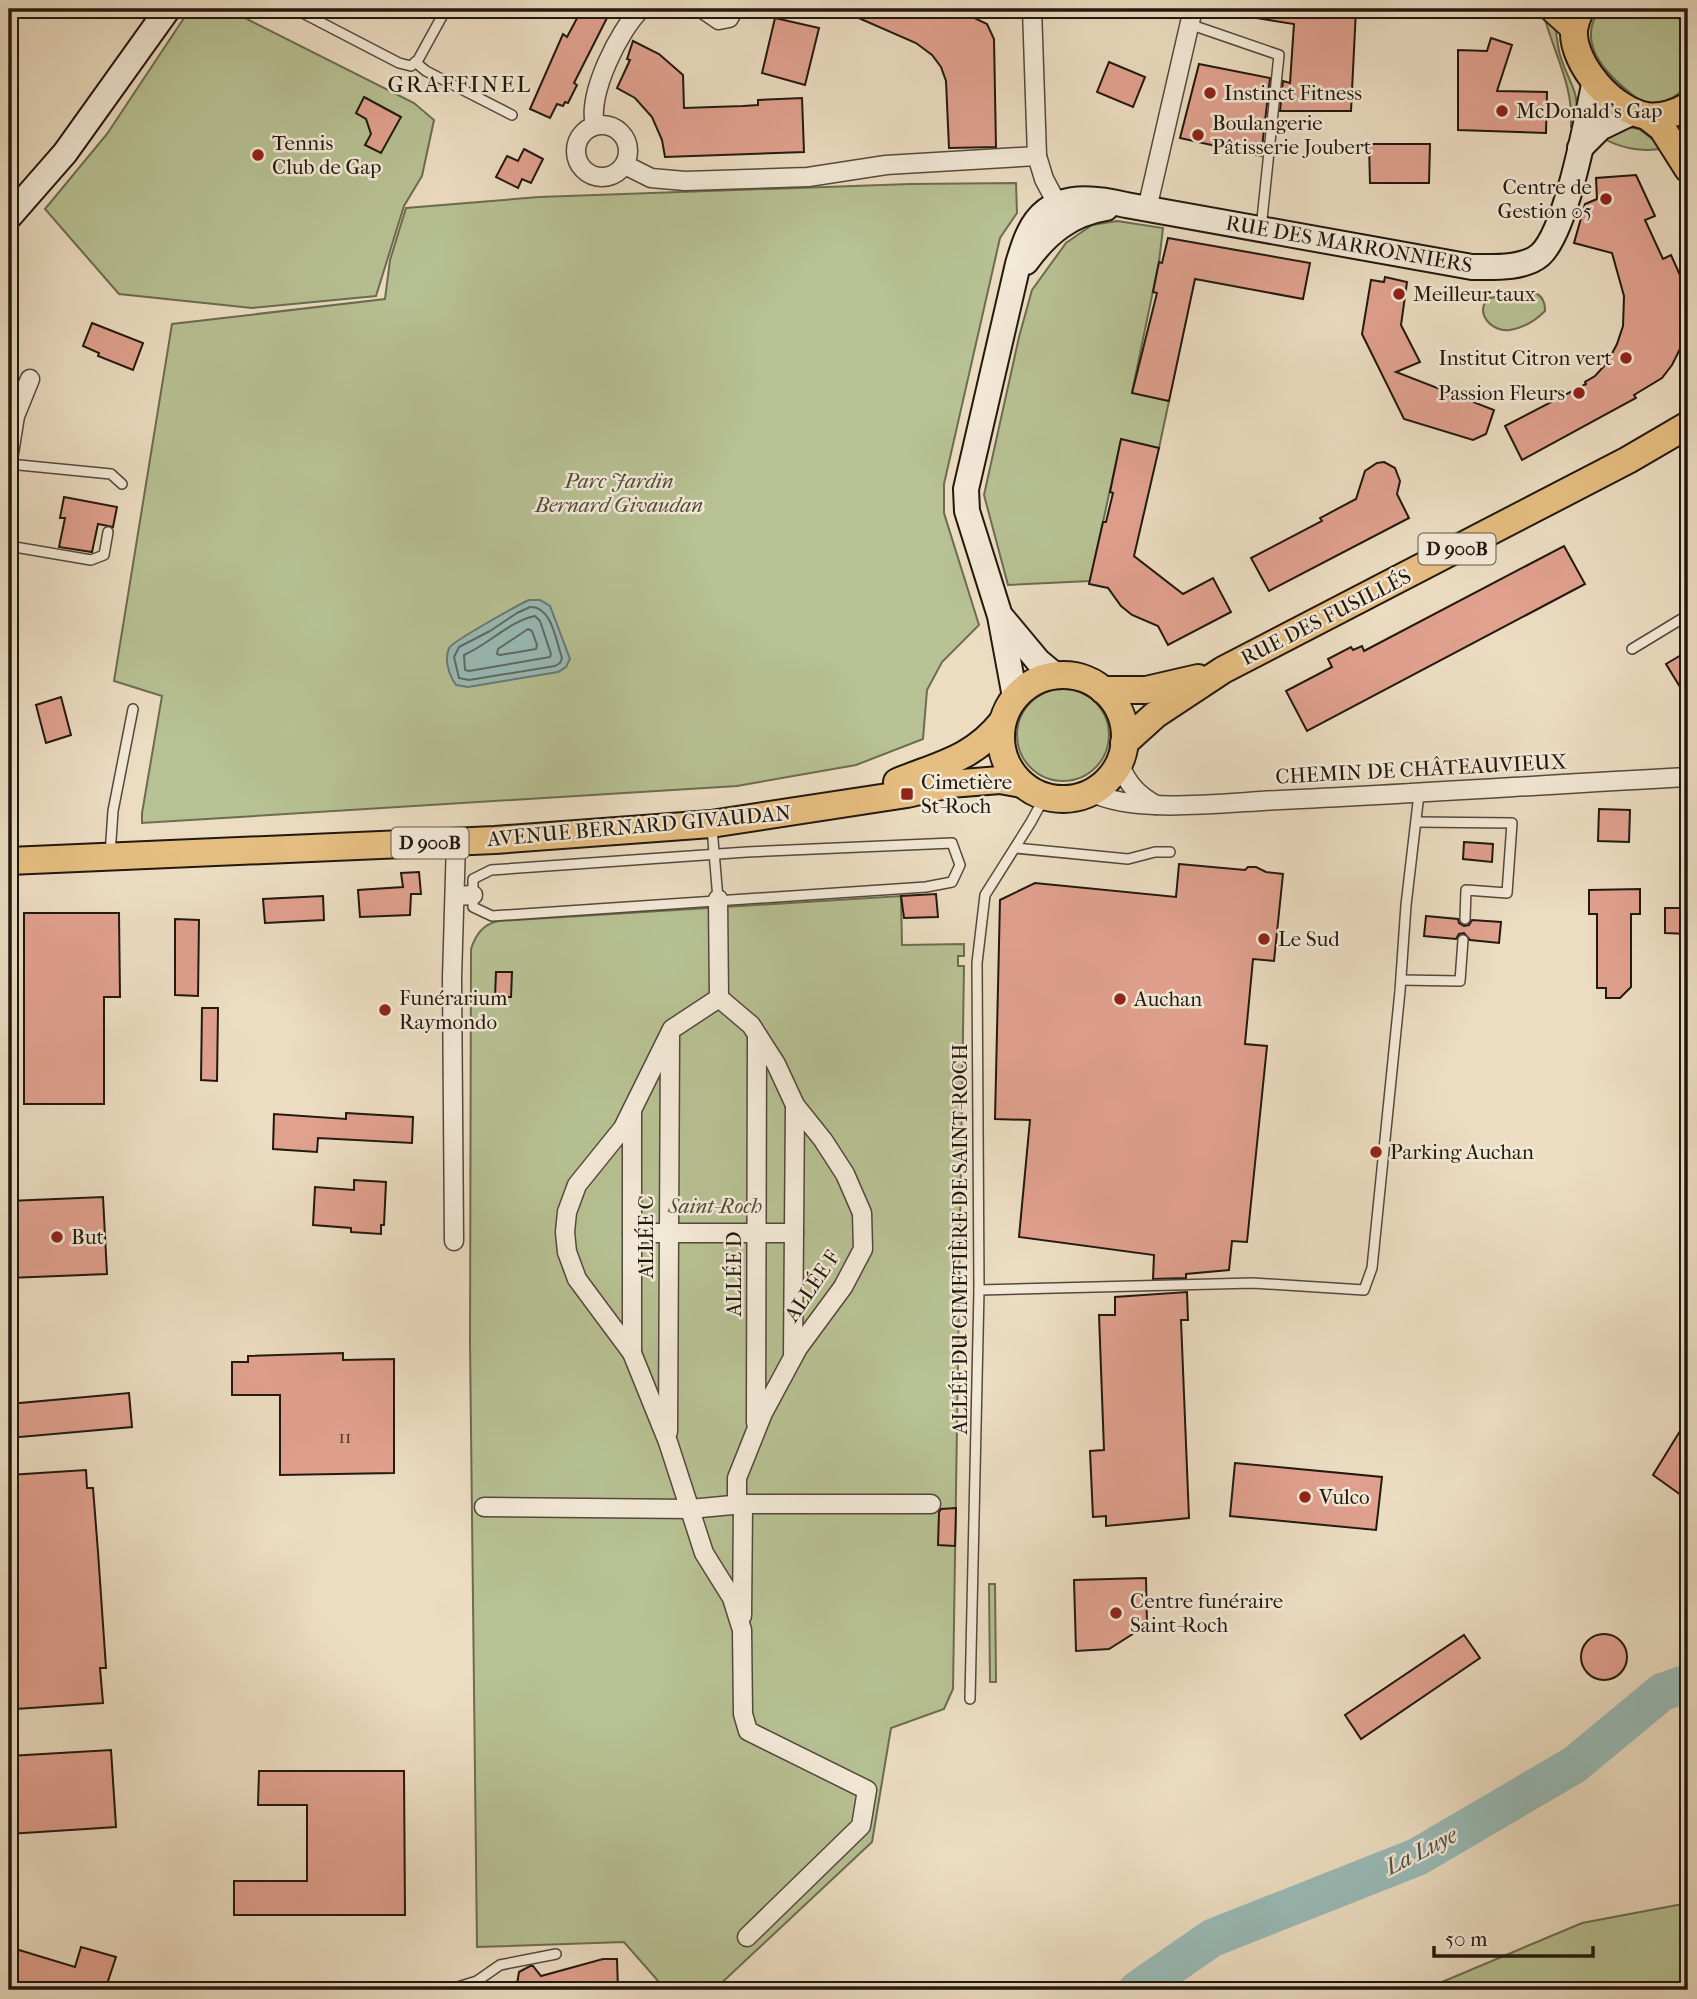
<svg xmlns="http://www.w3.org/2000/svg" width="1697" height="1999" font-family="'IM FELL French Canon',serif">
	<style>
		.green { fill: #b7c193; stroke: #6c6c51; stroke-width: 2 }
		.water { fill: #99bbb7; stroke: #697a74; stroke-width: 2 }
		.lines { fill: none; stroke-linecap: round; stroke-linejoin: round }
		.shore { stroke: #5d6a63; stroke-width: 2 }
		.river { stroke: #99bbb7; stroke-width: 38 }
		.building { fill: #e1a18f; stroke: #21180f; stroke-width: 2 }
		.lane-casing { stroke: #54493c; stroke-width: 12 }
		.street-casing { stroke: #54493c; stroke-width: 21 }
		.secondary-casing { stroke: #21180f; stroke-width: 28 }
		.primary-casing { stroke: #21180f; stroke-width: 30 }
		.lane { stroke: #f3e9d7; stroke-width: 9 }
		.street { stroke: #f3e9d7; stroke-width: 18 }
		.secondary { stroke: #f3e9d7; stroke-width: 24 }
		.primary { stroke: #e6be81; stroke-width: 26 }
		.poi-dot { fill: #8f2418; stroke: #f3e9d7; stroke-width: 2.5 }
		.labels { text-anchor: middle; dominant-baseline: central; stroke-width: 5; stroke-linejoin: round; paint-order: stroke }
		.number-label { font-size: 18px; fill: #513a2f }
		.shield { fill: #f3e9d7; stroke: #60574b; stroke-width: 2 }
		.shield-label { font-size: 19px; font-weight: bold; fill: #21180f }
		.poi-label { font-size: 21px; fill: #21180f; stroke: #f3e9d7; text-anchor: start }
		.street-label { font-size: 21px; fill: #21180f; stroke: #f3e9d7 }
		.park-label { font-size: 21px; font-style: italic; fill: #4e4b37; stroke: #f3e9d7 }
		.neighbourhood-label { font-size: 23px; letter-spacing: 2px; fill: #21180f; stroke: #f3e9d7 }
		.water-label { font-size: 23px; font-style: italic; fill: #4b514a; stroke: #f3e9d7 }
	</style>
	<rect width="100%" height="100%" fill="#ecddc2"/>
	<filter id="stains"><feTurbulence type="fractalNoise" baseFrequency=".00286" numOctaves="4"/><feColorMatrix values="0 0 0 0 .2 0 0 0 0 .09 0 0 0 0 .02 0 0 0 .5 -.17"/></filter>
	<radialGradient id="worn" r=".72"><stop offset=".6" stop-color="#630" stop-opacity="0"/><stop offset="1" stop-color="#630" stop-opacity=".3"/></radialGradient>
	<!-- green -->
	<g class="green">
		<path d="M 190,9 L 244,9 L 241,16 L 414,103 L 434,120 L 422,176 L 404,206 L 376,296 L 252,308 L 119,294 L 45,209 L 107,134 Z"/>
		<path d="M 1600,9 L 1671,9 L 1688,29 L 1688,86 C 1679,93 1672,100 1660,103 C 1644,106 1632,95 1621,85 C 1598,65 1579,38 1600,9 Z"/>
		<path d="M 1544,16 L 1554,23 C 1557,33 1557,44 1560,55 C 1571,90 1581,88 1575,129 L 1571,127 C 1574,87 1554,53 1544,16 Z"/>
		<path d="M 1627,127 L 1639,129 L 1664,148 C 1643,153 1619,148 1601,137 Z"/>
		<path d="M 1016,183 L 1017,213 L 1000,238 L 944,484 L 944,513 L 979,625 L 942,662 L 927,690 L 923,739 L 856,765 L 737,786 L 142,823 L 142,813 L 162,696 L 114,681 L 172,324 L 385,299 L 390,260 L 406,208 L 539,197 L 910,184 Z"/>
		<path d="M 1117,221 L 1163,228 L 1159,262 L 1132,392 L 1169,401 L 1159,448 L 1121,440 L 1090,581 L 1008,585 L 984,495 L 1019,337 L 1032,290 L 1066,243 L 1092,225 Z"/>
		<path d="M 1530,292 C 1541,293 1545,300 1545,311 C 1536,320 1523,328 1510,330 C 1492,333 1473,312 1489,298 Z"/>
		<circle cx="1063" cy="735" r="46"/>
		<path d="M 901,896 L 902,945 L 964,944 L 964,956 L 958,956 L 958,966 L 964,966 L 953,1689 L 944,1709 L 891,1728 L 872,1842 L 714,1990 L 666,1990 L 624,1942 L 477,1947 L 470,1343 L 471,949 C 476,934 483,924 499,921 Z"/>
		<path d="M 989,1584 L 995,1584 L 996,1682 L 990,1682 Z"/>
		<path d="M 1688,1903 L 1688,1990 L 1386,1990 L 1442,1982 L 1582,1923 Z"/>
	</g>
	<!-- water -->
	<path class="water" d="M 529,600 L 540,600 L 550,606 L 570,659 L 566,667 L 558,672 L 468,687 L 456,685 C 449,675 444,660 449,648 C 453,641 518,605 529,600 Z"/>
	<g class="lines">
		<!-- shore -->
		<g class="shore">
			<path d="M 530,607 C 552,606 556,641 562,658 L 560,663 L 555,666 L 469,680 L 459,678 L 454,657 L 459,647 L 490,631 L 517,613 Z"/>
			<path d="M 535,616 L 540,621 L 551,654 L 550,657 L 469,671 L 465,670 L 464,655 C 489,644 510,621 535,616 Z"/>
			<path d="M 528,629 L 532,631 L 537,645 L 536,649 L 500,655 L 497,654 L 498,649 Z"/>
		</g>
		<!-- river -->
		<path class="river" d="M 1137,1990 L 1212,1938 L 1417,1857 L 1574,1765 L 1662,1692 L 1688,1683"/>
	</g>
	<!-- building -->
	<g class="building">
		<path d="M 582,9 L 598,9 L 609,14 L 574,83 L 577,85 L 568,103 L 565,102 L 563,106 L 557,104 L 550,118 L 530,109 L 563,34 L 567,37 Z"/>
		<path d="M 838,9 L 956,9 L 987,24 L 994,39 L 996,147 L 949,148 L 946,81 L 941,67 L 932,55 L 916,43 Z"/>
		<path d="M 1257,9 L 1356,9 L 1351,111 L 1280,111 L 1283,81 L 1290,83 L 1294,24 L 1256,18 Z"/>
		<path d="M 775,18 L 819,28 L 805,85 L 762,73 Z"/>
		<path d="M 1491,38 L 1512,45 L 1497,91 L 1547,92 L 1546,133 L 1458,130 L 1458,50 L 1487,51 Z"/>
		<path d="M 633,41 L 659,54 L 683,75 L 684,108 L 743,106 L 758,105 L 758,100 L 802,98 L 804,152 L 665,157 L 662,140 L 652,117 L 635,98 L 617,88 L 630,60 L 627,59 Z"/>
		<path d="M 1109,62 L 1145,77 L 1133,107 L 1097,92 Z"/>
		<path d="M 1199,64 L 1270,78 L 1261,156 L 1180,138 Z"/>
		<path d="M 364,97 L 401,117 L 381,153 L 365,145 L 371,134 L 366,119 L 356,113 Z"/>
		<path d="M 1369,144 L 1430,144 L 1429,183 L 1370,183 Z"/>
		<path d="M 524,149 L 543,159 L 531,183 L 522,179 L 518,188 L 496,177 L 507,156 L 518,161 Z"/>
		<path d="M 1636,175 L 1655,216 L 1645,220 L 1663,259 L 1671,255 L 1684,284 L 1681,285 L 1688,300 L 1688,317 L 1682,345 L 1672,365 L 1662,378 L 1634,395 L 1636,398 L 1522,460 L 1505,426 L 1586,384 L 1585,382 L 1595,376 L 1607,363 L 1617,344 L 1623,326 L 1624,296 L 1612,253 L 1574,243 L 1585,204 L 1597,199 L 1596,178 Z"/>
		<path d="M 1168,238 L 1310,263 L 1303,299 L 1195,279 L 1169,401 L 1132,393 L 1157,293 L 1153,292 L 1159,262 L 1162,263 Z"/>
		<path d="M 1385,277 L 1407,282 L 1401,325 L 1420,362 L 1396,372 L 1494,410 L 1486,434 L 1473,440 L 1404,419 L 1362,334 L 1371,280 L 1384,282 Z"/>
		<path d="M 92,323 L 143,343 L 133,370 L 98,356 L 99,353 L 83,346 Z"/>
		<path d="M 1121,439 L 1159,448 L 1134,556 L 1183,594 L 1213,578 L 1231,612 L 1168,645 L 1158,626 L 1132,615 L 1121,606 L 1108,588 L 1089,584 L 1103,522 L 1106,522 L 1113,493 L 1110,492 Z"/>
		<path d="M 1384,462 L 1395,468 L 1400,481 L 1397,494 L 1409,518 L 1269,591 L 1251,558 L 1322,521 L 1320,518 L 1356,499 L 1365,471 L 1377,463 Z"/>
		<path d="M 64,497 L 117,507 L 113,527 L 98,524 L 92,552 L 59,547 L 65,518 L 60,518 Z"/>
		<path d="M 1564,546 L 1585,584 L 1307,731 L 1286,691 L 1332,667 L 1328,659 L 1351,647 L 1353,650 L 1362,646 L 1364,651 Z"/>
		<path d="M 1688,651 L 1688,700 L 1666,664 Z"/>
		<path d="M 61,697 L 71,735 L 46,743 L 36,705 Z"/>
		<path d="M 1599,809 L 1630,810 L 1629,842 L 1598,841 Z"/>
		<path d="M 1464,842 L 1493,844 L 1492,862 L 1463,859 Z"/>
		<path d="M 1179,864 L 1245,870 L 1248,867 L 1256,867 L 1266,872 L 1283,874 L 1274,961 L 1253,959 L 1245,1044 L 1267,1046 L 1247,1242 L 1232,1241 L 1229,1270 L 1186,1274 L 1186,1278 L 1153,1279 L 1154,1255 L 1019,1237 L 1030,1120 L 995,1119 L 1000,900 L 1035,883 L 1176,897 Z"/>
		<path d="M 419,872 L 421,894 L 411,894 L 410,915 L 360,917 L 358,890 L 403,887 L 401,873 Z"/>
		<path d="M 1640,889 L 1640,914 L 1631,914 L 1631,987 L 1620,998 L 1606,998 L 1606,988 L 1597,988 L 1597,914 L 1589,914 L 1589,890 Z"/>
		<path d="M 936,894 L 938,917 L 904,918 L 901,896 Z"/>
		<path d="M 323,896 L 324,920 L 265,923 L 263,899 Z"/>
		<path d="M 1665,908 L 1688,908 L 1688,934 L 1665,933 Z"/>
		<path d="M 24,913 L 119,913 L 120,997 L 104,997 L 104,1104 L 24,1104 Z"/>
		<path d="M 1426,916 L 1458,919 L 1459,923 L 1464,926 L 1469,925 L 1472,920 L 1501,922 L 1499,943 L 1470,940 L 1464,933 L 1459,934 L 1456,939 L 1424,936 Z"/>
		<path d="M 175,919 L 199,920 L 198,996 L 175,995 Z"/>
		<path d="M 496,972 L 512,972 L 511,997 L 495,997 Z"/>
		<path d="M 202,1008 L 218,1008 L 217,1081 L 201,1080 Z"/>
		<path d="M 346,1113 L 413,1117 L 412,1143 L 318,1138 L 317,1152 L 273,1149 L 274,1114 L 346,1119 Z"/>
		<path d="M 354,1180 L 386,1182 L 384,1225 L 381,1225 L 381,1234 L 351,1232 L 351,1228 L 313,1225 L 315,1187 L 354,1190 Z"/>
		<path d="M 103,1197 L 107,1274 L 9,1278 L 9,1201 Z"/>
		<path d="M 1187,1292 L 1188,1320 L 1181,1320 L 1189,1518 L 1106,1526 L 1106,1516 L 1093,1517 L 1090,1451 L 1104,1450 L 1099,1315 L 1115,1315 L 1115,1297 Z"/>
		<path d="M 343,1353 L 343,1360 L 394,1359 L 394,1473 L 280,1475 L 280,1395 L 232,1395 L 232,1362 L 248,1362 L 248,1356 Z"/>
		<path d="M 129,1393 L 132,1427 L 9,1438 L 9,1404 Z"/>
		<path d="M 1688,1418 L 1688,1500 L 1653,1475 Z"/>
		<path d="M 1235,1463 L 1382,1477 L 1376,1530 L 1230,1516 Z"/>
		<path d="M 86,1470 L 87,1488 L 93,1488 L 98,1552 L 106,1668 L 100,1668 L 103,1703 L 16,1709 L 14,1674 L 9,1675 L 9,1475 Z"/>
		<path d="M 956,1508 L 955,1546 L 938,1545 L 939,1512 L 941,1509 Z"/>
		<path d="M 1146,1578 L 1147,1625 L 1109,1649 L 1076,1651 L 1074,1580 Z"/>
		<circle cx="1604" cy="1657" r="23"/>
		<path d="M 1464,1635 L 1480,1658 L 1361,1739 L 1345,1715 Z"/>
		<path d="M 111,1750 L 116,1827 L 9,1834 L 9,1756 Z"/>
		<path d="M 259,1771 L 404,1771 L 405,1915 L 234,1915 L 234,1881 L 307,1881 L 307,1805 L 258,1805 Z"/>
		<path d="M 9,1947 L 75,1967 L 81,1947 L 116,1957 L 105,1990 L 9,1990 Z"/>
		<path d="M 603,1959 L 617,1959 L 618,1990 L 509,1990 L 508,1986 L 517,1984 L 519,1972 L 530,1966 L 533,1966 L 541,1976 Z"/>
	</g>
	<g class="lines">
		<defs>
			<g id="lane">
				<path d="M 295,9 L 399,63 L 411,66 L 418,60 L 446,9"/>
				<path d="M 1189,24 L 1279,55 L 1261,229"/>
				<path d="M 415,62 L 426,71 L 512,115"/>
				<path d="M 9,464 L 111,474 L 122,484"/>
				<path d="M 9,546 L 91,560 L 104,555 L 108,532"/>
				<path d="M 1632,649 L 1688,615"/>
				<path d="M 1417,822 L 1512,823 L 1507,893 L 1466,890 L 1465,919"/>
				<path d="M 712,828 L 718,899"/>
				<path d="M 952,843 L 960,865 L 952,882 L 926,887 L 492,916 L 473,907 L 473,879 L 491,870 L 747,852 Z"/>
				<path d="M 1015,848 L 1128,859 L 1155,852 L 1170,852"/>
				<path d="M 110,855 L 113,811 L 133,709"/>
				<path d="M 1401,980 L 1460,981 L 1463,940"/>
				<path d="M 979,1290 L 1253,1283 L 1364,1290 L 1372,1268 L 1400,991 L 1406,905 L 1419,794"/>
				<path d="M 970,1699 L 979,1290 L 977,963 L 985,895 L 1031,822 L 1045,796"/>
				<path d="M 448,1990 L 477,1981 L 500,1965 L 556,1954"/>
			</g>
			<g id="street">
				<path d="M 703,9 L 719,20 L 729,18 L 734,9"/>
				<path d="M 1032,9 L 1037,156 L 1044,179 L 1062,213"/>
				<circle cx="602" cy="151" r="26"/>
				<path d="M 595,125 C 587,95 619,30 641,9"/>
				<path d="M 625,165 L 651,178 L 685,181 L 808,177 L 886,165 L 1037,156"/>
				<path d="M 1147,209 L 1193,9"/>
				<path d="M 9,453 L 15,416 L 30,379"/>
				<path d="M 1119,763 C 1127,783 1137,795 1156,805"/>
				<path d="M 1091,792 C 1135,815 1228,802 1280,800 C 1416,794 1552,784 1688,777"/>
				<path d="M 455,896 L 473,895"/>
				<path d="M 718,899 L 719,998 L 672,1029 L 623,1128 L 577,1185 L 567,1212 L 565,1232 L 567,1252 L 577,1279 L 632,1353 L 668,1442 L 704,1553 L 732,1598 L 742,1630 L 743,1714 L 748,1731 L 867,1790 L 861,1826 L 747,1937"/>
				<path d="M 719,998 L 751,1025 L 776,1064 L 795,1105 L 823,1140 L 845,1174 L 862,1213 L 863,1249 L 843,1287 L 798,1348 L 763,1413 L 737,1478 L 737,1505"/>
				<path d="M 632,1233 L 794,1233"/>
				<path d="M 454,1241 L 452,978 L 456,842"/>
				<path d="M 632,1353 L 632,1112"/>
				<path d="M 793,1356 L 795,1105"/>
				<path d="M 756,1423 L 757,1035"/>
				<path d="M 668,1432 L 670,1037"/>
				<path d="M 484,1507 L 690,1509 L 743,1504 L 931,1504"/>
				<path d="M 742,1616 L 743,1504"/>
			</g>
			<g id="secondary">
				<path d="M 1580,148 L 1600,128 L 1633,112"/>
				<path d="M 9,217 L 65,153 L 168,9"/>
				<path d="M 1026,262 C 1047,233 1070,214 1106,208"/>
				<path d="M 1003,619 L 1038,661 L 1055,675"/>
				<path d="M 1015,697 L 1000,616 L 967,511 L 966,489 L 1018,264 C 1021,254 1024,243 1029,233 C 1048,192 1090,196 1126,205 L 1472,267 C 1492,267 1524,269 1540,255 C 1567,231 1587,118 1595,80"/>
			</g>
			<g id="primary">
				<path d="M 1553,9 L 1574,28"/>
				<path d="M 1581,9 C 1578,15 1575,23 1574,30 C 1572,64 1613,111 1647,116 C 1661,118 1677,113 1688,106"/>
				<path d="M 1648,117 L 1662,128 L 1688,169"/>
				<circle cx="1063" cy="737" r="62"/>
				<path d="M 1103,690 L 1146,690 L 1198,678"/>
				<path d="M 1124,743 L 1155,715 L 1223,670 L 1628,460 L 1688,425"/>
				<path d="M 897,782 C 938,765 973,759 1002,722"/>
				<path d="M 9,861 L 495,840 L 711,824 L 907,794 L 950,784 L 1000,780 L 1022,784"/>
			</g>
		</defs>
		<!-- lane casing -->
		<use href="#lane" class="lane-casing"/>
		<!-- street casing -->
		<use href="#street" class="street-casing"/>
		<!-- secondary casing -->
		<use href="#secondary" class="secondary-casing"/>
		<!-- primary casing -->
		<use href="#primary" class="primary-casing"/>
		<!-- lane -->
		<use href="#lane" class="lane"/>
		<!-- street -->
		<use href="#street" class="street"/>
		<!-- secondary -->
		<use href="#secondary" class="secondary"/>
		<!-- primary -->
		<use href="#primary" class="primary"/>
	</g>
	<!-- markers -->
	<g class="poi-dot">
		<circle cx="1210" cy="93" r="7"/>
		<circle cx="1502" cy="111" r="7"/>
		<circle cx="1198" cy="135" r="7"/>
		<circle cx="258" cy="155" r="7"/>
		<circle cx="1606" cy="199" r="7"/>
		<circle cx="1399" cy="294" r="7"/>
		<circle cx="1626" cy="358" r="7"/>
		<circle cx="1579" cy="393" r="7"/>
		<rect x="900" y="787" width="14" height="14" rx="3.5"/>
		<circle cx="1264" cy="939" r="7"/>
		<circle cx="1120" cy="999" r="7"/>
		<circle cx="385" cy="1010" r="7"/>
		<circle cx="1376" cy="1152" r="7"/>
		<circle cx="57" cy="1237" r="7"/>
		<circle cx="1305" cy="1497" r="7"/>
		<circle cx="1116" cy="1613" r="7"/>
	</g>
	<g class="labels">
		<!-- number labels -->
		<g class="number-label">
			<text x="345" y="1437">11</text>
		</g>
		<!-- shield labels -->
		<g class="shield">
			<rect x="1418.5" y="533.5" width="77" height="31" rx="5"/>
			<rect x="391.5" y="827.5" width="77" height="31" rx="5"/>
		</g>
		<g class="shield-label">
			<text x="1457" y="549">D 900B</text>
			<text x="430" y="843">D 900B</text>
		</g>
		<!-- poi labels -->
		<g class="poi-label">
			<text x="1224" y="93">Instinct Fitness</text>
			<text x="1516" y="111">McDonald's Gap</text>
			<text x="1212" y="123">Boulangerie<tspan x="1212" dy="24">Pâtisserie Joubert</tspan></text>
			<text x="272" y="143">Tennis<tspan x="272" dy="24">Club de Gap</tspan></text>
			<text x="1592" y="187" text-anchor="end">Centre de<tspan x="1592" dy="24">Gestion 05</tspan></text>
			<text x="1413" y="294">Meilleur taux</text>
			<text x="1612" y="358" text-anchor="end">Institut Citron vert</text>
			<text x="1565" y="393" text-anchor="end">Passion Fleurs</text>
			<text x="921" y="782">Cimetière<tspan x="921" dy="24">St-Roch</tspan></text>
			<text x="1278" y="939">Le Sud</text>
			<text x="399" y="998">Funérarium<tspan x="399" dy="24">Raymondo</tspan></text>
			<text x="1134" y="999">Auchan</text>
			<text x="1390" y="1152">Parking Auchan</text>
			<text x="71" y="1237">But</text>
			<text x="1319" y="1497">Vulco</text>
			<text x="1130" y="1601">Centre funéraire<tspan x="1130" dy="24">Saint-Roch</tspan></text>
		</g>
		<!-- street labels -->
		<g class="street-label">
			<text transform="translate(1349 244) rotate(10)">RUE DES MARRONNIERS</text>
			<text transform="translate(1326 617) rotate(-27)">RUE DES FUSILLÉS</text>
			<text transform="translate(1421 769) rotate(-3)">CHEMIN DE CHÂTEAUVIEUX</text>
			<text transform="translate(639 826) rotate(-5)">AVENUE BERNARD GIVAUDAN</text>
			<text transform="translate(646 1237) rotate(-90)">ALLÉE C</text>
			<text transform="translate(960 1239) rotate(-90)">ALLÉE DU CIMETIÈRE DE SAINT-ROCH</text>
			<text transform="translate(734 1274) rotate(-90)">ALLÉE D</text>
			<text transform="translate(812 1286) rotate(-56)">ALLÉE F</text>
		</g>
		<!-- park labels -->
		<g class="park-label">
			<text x="619" y="481">Parc Jardin<tspan x="619" dy="24">Bernard Givaudan</tspan></text>
			<text x="715" y="1206">Saint-Roch</text>
		</g>
		<!-- neighbourhood labels -->
		<g class="neighbourhood-label">
			<text x="460" y="84">GRAFFINEL</text>
		</g>
		<!-- water labels -->
		<g class="water-label">
			<text transform="translate(1421 1851) rotate(-27)">La Luye</text>
		</g>
	</g>
	<!-- margin -->
	<rect width="1697" height="1999" fill="none" stroke="#ecddc2" stroke-width="35"/>
	<rect x="10" y="10" width="1676" height="1978" fill="none" stroke="#21180f" stroke-width="3.5"/>
	<rect x="18" y="18" width="1662" height="1964" fill="none" stroke="#21180f" stroke-width="2"/>
	<!-- scale -->
	<path d="M1434 1946v10h159v-10" fill="none" stroke="#21180f" stroke-width="3.5"/>
	<text x="1445" y="1946" font-size="21" fill="#21180f" stroke="#f3e9d7" stroke-width="5" paint-order="stroke">50 m</text>
	<rect width="100%" height="100%" filter="url(#stains)"/>
	<rect width="100%" height="100%" fill="url(#worn)"/>
</svg>
